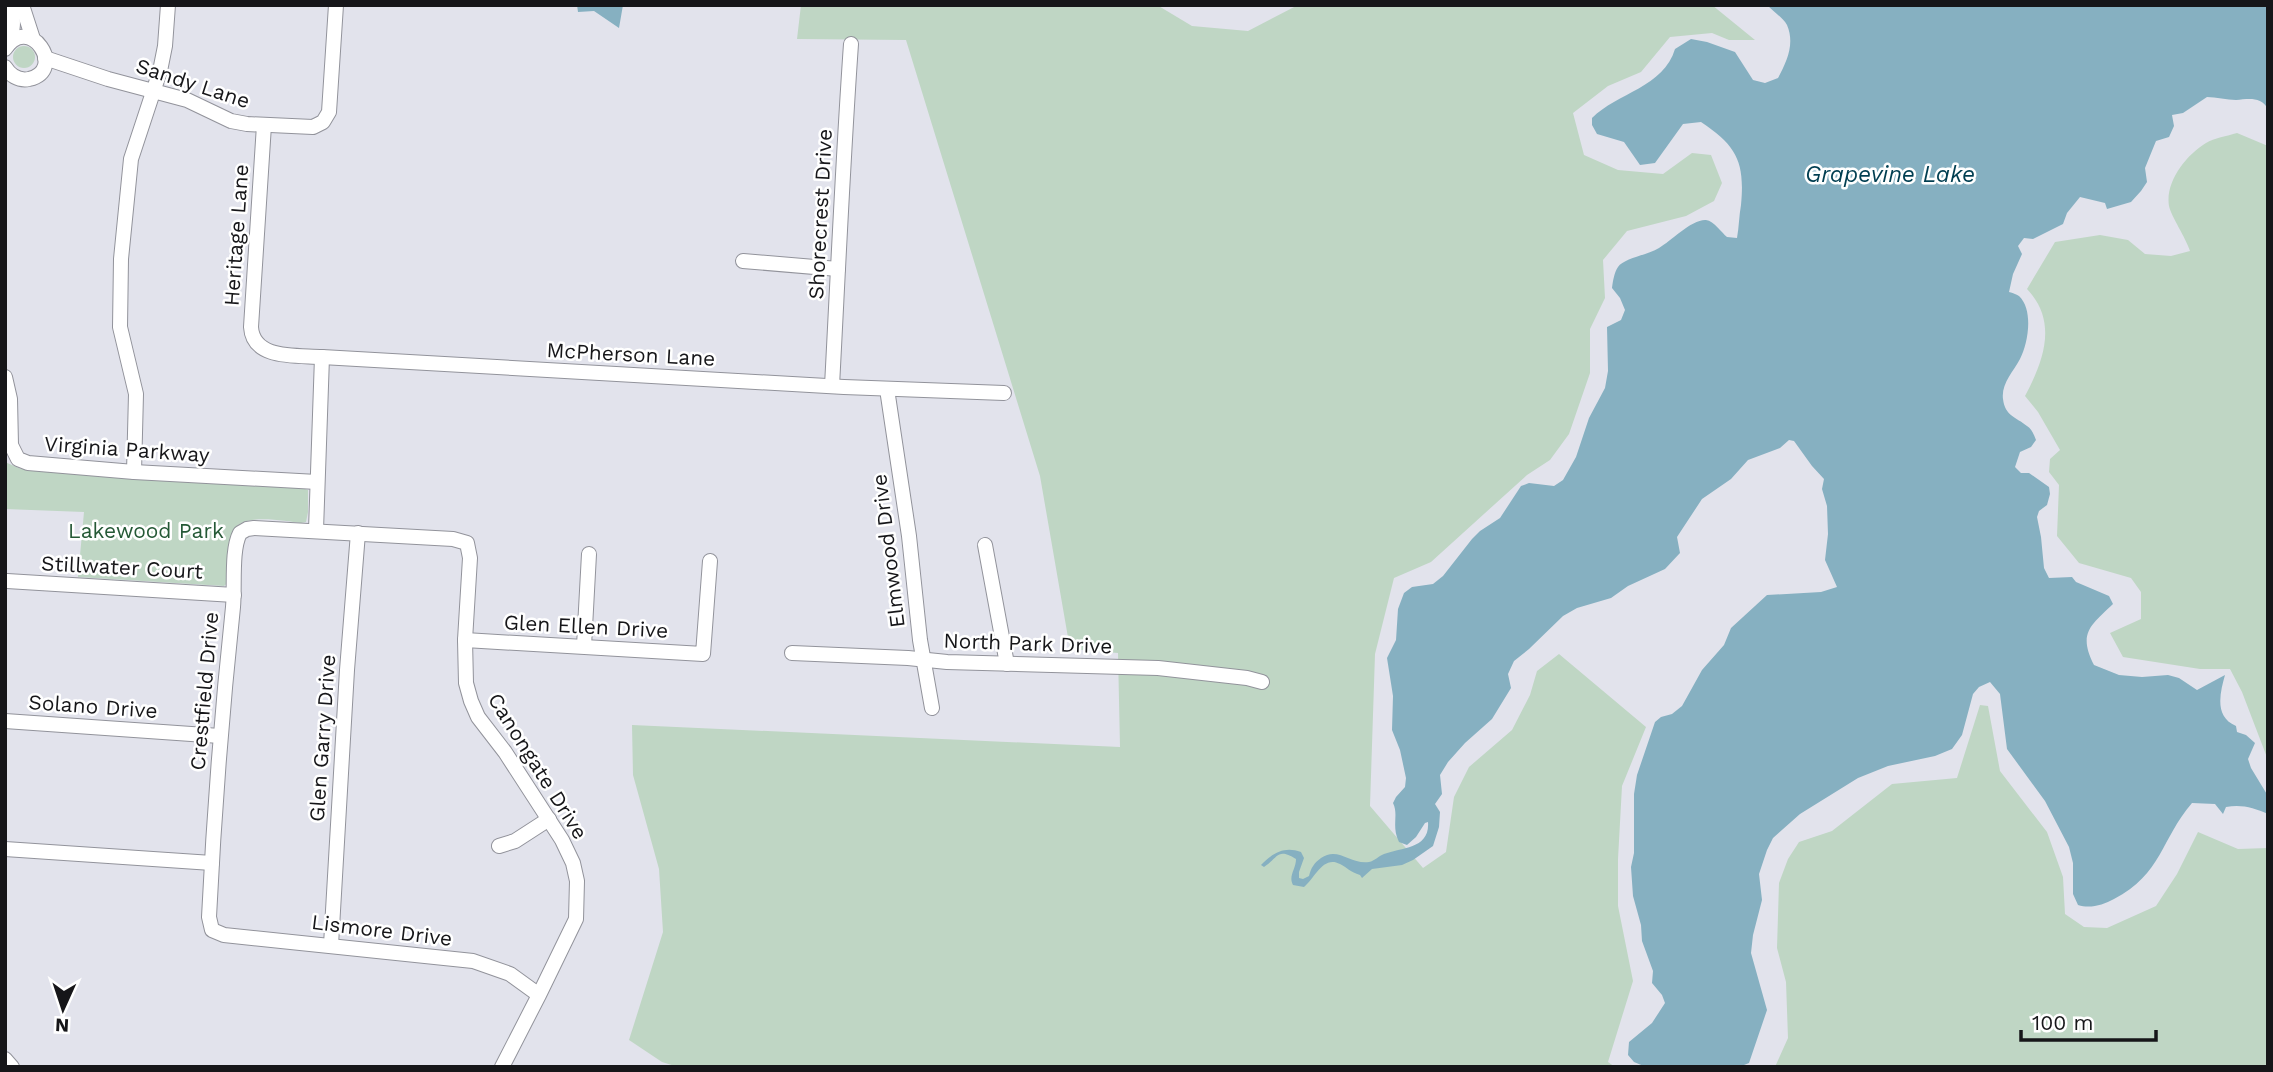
<svg xmlns="http://www.w3.org/2000/svg" width="2273" height="1072" font-family="'Work Sans',sans-serif">
	<style>
		.green { fill: #bfd6c4 }
		.water { fill: #86b0c1 }
		.lines { fill: none; stroke-linecap: round; stroke-linejoin: round }
		.minor-casing { stroke: #92939b; stroke-width: 16 }
		.minor { stroke: #fff; stroke-width: 14 }
		.labels { text-anchor: middle; dominant-baseline: central; stroke-width: 5; stroke-linejoin: round; paint-order: stroke }
		.street-label { font-size: 21px; fill: #161619; stroke: #fff }
		.park-label { font-size: 21px; fill: #255936; stroke: #fff }
		.water-label { font-size: 23px; font-style: italic; fill: #003e51; stroke: #fff }
	</style>
	<rect width="100%" height="100%" fill="#e2e3ec"/>
	<!-- green -->
	<g class="green">
		<path d="M 801,5 L 1157,5 L 1192,26 L 1248,31 L 1298,5 L 1712,5 L 1755,40 L 1729,40 L 1712,33 L 1670,37 L 1641,72 L 1608,86 L 1573,113 L 1584,155 L 1618,170 L 1663,174 L 1692,153 L 1711,155 L 1722,183 L 1714,201 L 1686,216 L 1627,231 L 1603,260 L 1605,298 L 1590,329 L 1590,373 L 1569,434 L 1550,460 L 1527,475 L 1431,562 L 1394,578 L 1375,654 L 1370,806 L 1423,868 L 1446,852 L 1454,797 L 1469,767 L 1512,730 L 1530,695 L 1537,671 L 1559,654 L 1646,727 L 1622,786 L 1618,859 L 1618,906 L 1633,981 L 1608,1062 L 1615,1067 L 678,1067 L 662,1062 L 629,1040 L 663,932 L 659,869 L 633,775 L 632,725 L 1120,747 L 1118,653 L 1070,649 L 1040,476 L 906,40 L 797,39 Z"/>
		<circle cx="24" cy="57" r="11"/>
		<path d="M 2237,133 L 2268,146 L 2268,760 L 2242,692 L 2230,669 L 2200,669 L 2123,657 L 2110,633 L 2141,619 L 2141,592 L 2131,578 L 2079,563 L 2057,536 L 2059,485 L 2049,472 L 2050,459 L 2060,450 L 2038,412 L 2025,396 C 2044,360 2058,322 2027,289 L 2055,242 L 2100,235 L 2128,240 L 2145,254 L 2171,256 L 2190,251 C 2186,238 2171,216 2169,206 C 2165,182 2186,155 2206,143 C 2214,138 2227,136 2237,133 Z"/>
		<path d="M 5,462 L 21,469 L 57,472 L 298,487 L 308,490 L 308,512 L 306,522 L 301,523 C 284,521 240,512 233,532 C 229,544 230,568 229,582 L 224,586 L 78,577 L 84,512 L 5,509 Z"/>
		<path d="M 1980,705 L 1988,706 L 2000,771 L 2047,832 L 2063,877 L 2065,914 L 2084,927 L 2107,928 L 2156,906 L 2177,874 L 2198,832 L 2238,849 L 2268,848 L 2268,1067 L 1775,1067 L 1788,1038 L 1786,982 L 1777,948 L 1779,883 L 1788,859 L 1799,842 L 1832,831 L 1892,784 L 1957,778 Z"/>
	</g>
	<!-- water -->
	<g class="water">
		<path d="M 577,5 L 623,5 L 619,28 L 594,11 L 578,12 Z"/>
		<path d="M 1767,5 L 2268,5 L 2268,109 C 2261,96 2248,99 2236,100 C 2227,100 2216,97 2207,97 L 2183,113 L 2172,115 L 2174,126 L 2169,137 L 2156,141 L 2145,168 L 2147,182 L 2141,191 L 2131,202 L 2107,209 L 2105,203 L 2080,197 L 2067,213 L 2063,224 L 2033,239 L 2024,238 L 2018,246 L 2022,254 L 2013,274 L 2009,292 C 2013,293 2016,294 2019,296 C 2034,310 2028,344 2020,359 C 2013,372 2001,384 2003,399 C 2005,416 2016,417 2027,426 C 2032,429 2034,435 2036,440 L 2031,447 L 2020,452 L 2015,467 L 2021,473 L 2029,473 L 2049,487 L 2050,494 L 2047,505 L 2039,511 L 2037,517 L 2041,537 L 2044,568 L 2049,578 L 2072,577 L 2076,582 L 2109,596 L 2113,604 C 2090,626 2078,633 2094,665 L 2119,675 L 2142,677 L 2168,675 L 2179,678 L 2197,690 L 2225,675 C 2220,693 2214,717 2236,726 L 2237,732 L 2246,735 L 2255,743 L 2248,759 L 2251,768 L 2268,796 L 2268,814 C 2254,808 2242,804 2226,807 L 2223,814 L 2215,804 L 2192,803 C 2161,839 2162,874 2114,899 C 2103,905 2090,909 2078,905 L 2073,894 L 2073,863 L 2069,847 L 2045,801 L 2007,749 L 2000,694 L 1990,682 L 1979,687 L 1973,694 L 1962,735 L 1952,749 L 1935,756 L 1888,766 L 1858,778 L 1800,814 L 1773,838 L 1767,850 L 1759,874 L 1762,900 L 1753,935 L 1751,953 L 1767,1010 L 1749,1063 L 1739,1067 L 1646,1067 L 1634,1062 L 1628,1055 L 1629,1042 L 1652,1023 L 1665,1003 L 1662,995 L 1652,983 L 1653,971 L 1642,941 L 1641,925 L 1633,896 L 1631,867 L 1634,853 L 1634,794 L 1637,775 L 1655,722 L 1661,717 L 1672,714 L 1682,706 L 1702,670 L 1724,645 L 1731,628 L 1767,595 L 1821,592 L 1837,587 L 1825,560 L 1828,534 L 1827,506 L 1822,489 L 1824,479 L 1812,466 L 1794,441 L 1789,440 L 1780,448 L 1748,460 L 1731,479 L 1702,499 L 1677,537 L 1680,553 L 1665,569 L 1628,586 L 1611,598 L 1577,608 L 1563,616 L 1529,649 L 1514,661 L 1508,674 L 1511,688 L 1492,719 L 1465,743 L 1448,762 L 1440,775 L 1442,794 L 1435,804 L 1440,812 L 1439,827 L 1433,846 L 1413,860 L 1402,865 L 1372,869 L 1362,878 L 1360,875 C 1350,872 1348,868 1340,864 C 1323,855 1315,878 1304,887 L 1293,885 C 1288,876 1296,869 1296,859 C 1277,847 1278,858 1264,867 L 1261,865 C 1273,853 1284,846 1301,852 L 1304,858 L 1299,872 L 1299,878 L 1303,879 L 1309,876 C 1311,868 1314,863 1321,858 C 1338,846 1351,865 1369,862 C 1375,861 1378,856 1384,854 C 1402,847 1430,849 1428,822 L 1425,823 L 1416,837 L 1407,845 L 1399,842 C 1391,826 1399,815 1393,803 L 1396,797 L 1405,787 L 1406,778 L 1400,750 L 1392,730 L 1393,696 L 1387,658 L 1396,640 L 1398,609 L 1404,593 L 1412,587 L 1433,584 L 1443,576 L 1472,539 L 1480,531 L 1500,518 L 1521,486 L 1529,483 L 1554,486 L 1563,480 L 1576,457 L 1589,418 L 1605,388 L 1608,371 L 1607,327 L 1621,320 L 1625,310 L 1620,298 L 1612,288 C 1613,281 1614,273 1618,267 C 1624,258 1648,255 1659,248 C 1671,241 1692,219 1706,220 C 1714,221 1722,233 1727,237 L 1737,238 C 1739,227 1739,216 1741,205 C 1745,162 1737,146 1701,122 L 1683,124 L 1655,163 L 1640,165 L 1624,142 L 1597,134 L 1592,125 L 1592,118 C 1617,93 1664,87 1675,49 L 1691,39 L 1707,42 L 1735,52 L 1753,80 L 1765,83 L 1778,78 C 1787,61 1795,44 1787,25 C 1783,18 1773,11 1767,5 Z"/>
	</g>
	<g class="lines">
		<defs>
			<g id="minor">
				<path d="M 22,5 L 33,39"/>
				<path d="M 8,45 C 14,30 14,21 11,5"/>
				<path d="M 5,49 C 29,12 68,70 29,79 C 18,81 10,75 5,67"/>
				<path d="M 45,58 L 108,79 L 187,100 L 231,121 L 247,124 L 313,127 L 323,122 L 329,112 L 336,5"/>
				<path d="M 264,125 L 251,327 C 253,360 296,355 322,357 L 844,387 L 1004,393"/>
				<path d="M 743,261 L 838,269"/>
				<path d="M 5,377 L 10,399 L 11,445 L 18,459 L 28,463 L 134,472 L 317,482"/>
				<path d="M 832,386 C 838,272 843,158 851,44"/>
				<path d="M 887,389 L 909,536 L 920,640 L 932,708"/>
				<path d="M 134,472 L 136,394 L 120,327 L 121,259 L 131,159 L 160,71 L 165,46 L 168,5"/>
				<path d="M 316,530 L 322,357"/>
				<path d="M 985,545 L 1007,664"/>
				<path d="M 7,581 L 234,595"/>
				<path d="M 465,640 L 703,654 L 710,561"/>
				<path d="M 584,646 L 589,554"/>
				<path d="M 792,653 L 908,658 L 947,662 L 1158,668 L 1247,678 L 1262,682"/>
				<path d="M 5,721 L 220,736"/>
				<path d="M 499,846 L 515,841 L 549,819"/>
				<path d="M 5,849 L 212,863"/>
				<path d="M 331,945 L 347,670 L 358,533"/>
				<path d="M 5,1059 L 12,1067"/>
				<path d="M 502,1067 L 539,995 L 576,919 L 577,881 L 573,863 L 562,840 L 505,752 L 478,717 L 471,701 L 466,683 L 465,640 L 470,558 L 467,543 L 453,539 L 254,528 L 247,529 L 240,533 C 231,550 235,586 233,607 C 222,710 214,813 209,917 L 212,930 L 224,935 L 473,961 L 510,974 L 539,995"/>
			</g>
		</defs>
		<!-- minor casing -->
		<use href="#minor" class="minor-casing"/>
		<!-- minor -->
		<use href="#minor" class="minor"/>
	</g>
	<g class="labels">
		<!-- street labels -->
		<g class="street-label">
			<text transform="translate(193 83) rotate(18)">Sandy Lane</text>
			<text transform="translate(820 214) rotate(-87)">Shorecrest Drive</text>
			<text transform="translate(236 235) rotate(-86)">Heritage Lane</text>
			<text transform="translate(631 354) rotate(3)">McPherson Lane</text>
			<text transform="translate(127 449) rotate(4)">Virginia Parkway</text>
			<text transform="translate(888 551) rotate(-97)">Elmwood Drive</text>
			<text transform="translate(122 567) rotate(3)">Stillwater Court</text>
			<text transform="translate(586 626) rotate(3)">Glen Ellen Drive</text>
			<text transform="translate(1028 643) rotate(2)">North Park Drive</text>
			<text transform="translate(204 691) rotate(-85)">Crestfield Drive</text>
			<text transform="translate(93 706) rotate(4)">Solano Drive</text>
			<text transform="translate(322 738) rotate(-86)">Glen Garry Drive</text>
			<text transform="translate(538 766) rotate(58)">Canongate Drive</text>
			<text transform="translate(382 930) rotate(7)">Lismore Drive</text>
		</g>
		<!-- park labels -->
		<g class="park-label">
			<text x="146" y="530">Lakewood Park</text>
		</g>
		<!-- water labels -->
		<g class="water-label">
			<text x="1890" y="174">Grapevine Lake</text>
		</g>
	</g>
	<!-- border -->
	<rect width="2273" height="1072" fill="none" stroke="#161619" stroke-width="14"/>
	<!-- north arrow -->
	<g transform="translate(63 1009) rotate(183)" stroke="#ffffff" stroke-width="5" paint-order="stroke">
	<path d="M0-5L12 26L0 18L-12 26Z" fill="#161619"/>
	<text y="-10" font-size="19" font-weight="bold" text-anchor="middle" fill="#161619">N</text>
	</g>
	<!-- scale -->
	<path d="M2021 1030v10h135v-10" fill="none" stroke="#161619" stroke-width="3.5"/>
	<text x="2032" y="1030" font-size="21" fill="#161619" stroke="#ffffff" stroke-width="5" paint-order="stroke">100 m</text>
</svg>
